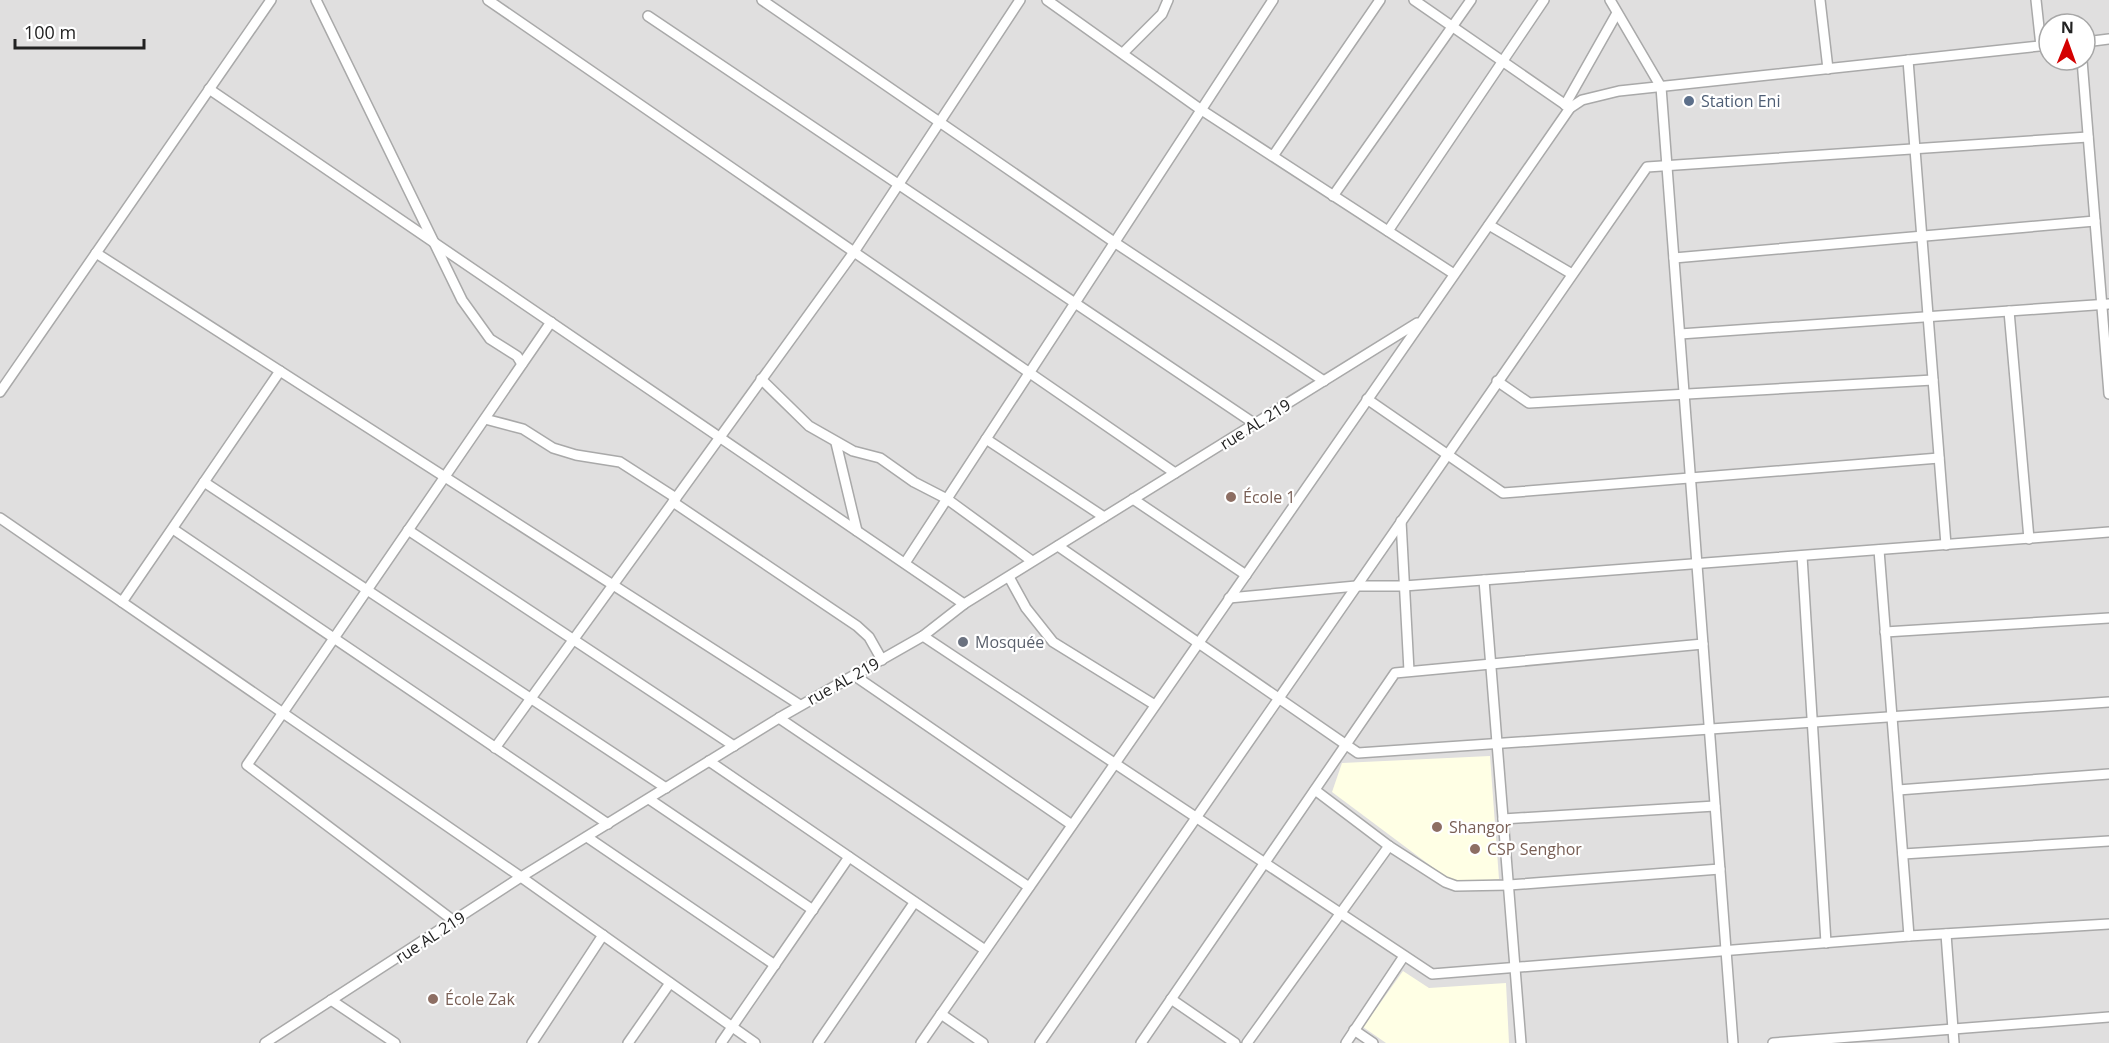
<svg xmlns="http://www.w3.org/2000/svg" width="2109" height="1043" font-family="'Open Sans',sans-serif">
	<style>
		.residential { fill: #e0dfdf; fill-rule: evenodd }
		.education { fill: #ffffe5 }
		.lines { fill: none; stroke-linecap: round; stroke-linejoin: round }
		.street-casing { stroke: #a9a9a9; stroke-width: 12 }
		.street { stroke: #fff; stroke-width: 9 }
		.service-dot { fill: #5c6f8a; stroke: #fff; stroke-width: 2 }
		.education-dot { fill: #8d6e63; stroke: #fff; stroke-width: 2 }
		.worship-dot { fill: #6b7280; stroke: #fff; stroke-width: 2 }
		.labels { text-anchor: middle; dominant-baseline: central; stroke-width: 4.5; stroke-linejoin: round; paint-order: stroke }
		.service-label { font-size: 16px; fill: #4e5e75; stroke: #fff; text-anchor: start }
		.street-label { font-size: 16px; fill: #222; stroke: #fff }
		.education-label { font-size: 16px; fill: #785e54; stroke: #fff; text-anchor: start }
		.worship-label { font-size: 16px; fill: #5b616d; stroke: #fff; text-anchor: start }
	</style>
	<rect width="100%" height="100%" fill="#f2efe9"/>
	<!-- residential -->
	<path class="residential" d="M 0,0 L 2109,0 L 2109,1043 L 0,1043 ZM 2049,24 L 2085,24 L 2085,60 L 2049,60 Z"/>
	<!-- education -->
	<g class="education">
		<path d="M 1490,756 L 1499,879 L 1455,884 L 1332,792 L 1342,763 Z"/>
		<path d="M 1403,971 L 1429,988 L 1506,983 L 1509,1043 L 1386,1043 L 1363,1027 Z"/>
	</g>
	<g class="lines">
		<defs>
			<g id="street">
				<path d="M 316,0 L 462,300 L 490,339 L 517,356 L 522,364"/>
				<path d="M 488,0 L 1175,473"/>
				<path d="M 762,0 L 1114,242 L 1324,381"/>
				<path d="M 1047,0 L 1200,109 L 1454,274"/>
				<path d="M 1414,0 L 1570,108"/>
				<path d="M 1610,0 L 1661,87 L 1733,1043"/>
				<path d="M 1820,0 L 1828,69"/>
				<path d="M 2036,0 L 2041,46"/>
				<path d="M 648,16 L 1255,424"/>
				<path d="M 2085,42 L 2109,39"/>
				<path d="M 1123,53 L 1162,14 L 1168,0"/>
				<path d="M 1908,60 L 1946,545"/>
				<path d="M 2082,60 L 2109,394"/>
				<path d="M 209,89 L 964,604"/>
				<path d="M 1565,105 L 1617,13"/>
				<path d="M 1273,156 L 1380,0"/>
				<path d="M 1333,196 L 1471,0"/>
				<path d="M 1489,225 L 1572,274"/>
				<path d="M 1388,231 L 1544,0"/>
				<path d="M 96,253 L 800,705"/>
				<path d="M 1674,258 L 2095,221"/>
				<path d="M 2009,311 L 2029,539"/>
				<path d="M 1680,334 L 2109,304"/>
				<path d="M 761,379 L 809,426 L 853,451 L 880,458 L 914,482 L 947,499 L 1032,561"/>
				<path d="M 1497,381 L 1529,403 L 1933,380"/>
				<path d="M 0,392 L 271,0"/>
				<path d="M 1367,399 L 1503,493 L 1939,458"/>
				<path d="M 485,419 L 523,429 L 553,448 L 576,455 L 620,462 L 676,498"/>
				<path d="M 986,439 L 1104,517"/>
				<path d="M 836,443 L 857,531"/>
				<path d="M 204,482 L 666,788"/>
				<path d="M 1133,499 L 1246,575"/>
				<path d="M 673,502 L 857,626 L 869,637 L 882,660"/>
				<path d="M 0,518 L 521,877 L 755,1043"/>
				<path d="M 1401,521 L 1409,671"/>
				<path d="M 173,529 L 608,824"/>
				<path d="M 408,530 L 734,746"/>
				<path d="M 1058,546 L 1358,753 L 2109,702"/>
				<path d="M 1879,550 L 1909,936"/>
				<path d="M 1802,556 L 1826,943"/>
				<path d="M 905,563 L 1273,0"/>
				<path d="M 1009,577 L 1026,608 L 1053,642 L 1155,705"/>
				<path d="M 1484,580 L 1521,1043"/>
				<path d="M 1229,598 L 1356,586 L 1404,586 L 2109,532"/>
				<path d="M 122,602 L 280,371"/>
				<path d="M 1885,632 L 2109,618"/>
				<path d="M 923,636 L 1432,974 L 1909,936 L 2109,924"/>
				<path d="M 855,676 L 1072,825"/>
				<path d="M 779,718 L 1029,887"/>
				<path d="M 495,748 L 854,252 L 1020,0"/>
				<path d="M 709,761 L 985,950"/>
				<path d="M 1315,790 L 1389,846 L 1445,882 L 1456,886 L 1509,885 L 1720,869"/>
				<path d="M 1898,790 L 2109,774"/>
				<path d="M 649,799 L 813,910"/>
				<path d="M 1503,819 L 1715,806"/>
				<path d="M 587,837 L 775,965"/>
				<path d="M 1903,854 L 2109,841"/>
				<path d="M 454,921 L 247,765 L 551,322"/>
				<path d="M 1946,934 L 1954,1043"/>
				<path d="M 1171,999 L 1235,1043"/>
				<path d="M 331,1000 L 395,1043"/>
				<path d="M 941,1014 L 983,1043"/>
				<path d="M 1354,1030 L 1373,1043"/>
				<path d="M 265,1043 L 521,877 L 779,718 L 923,636 L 964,604 L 1417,323"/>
				<path d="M 532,1043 L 603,935"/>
				<path d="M 628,1043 L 670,983"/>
				<path d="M 721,1043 L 849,857"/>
				<path d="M 818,1043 L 914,903"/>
				<path d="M 921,1043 L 1570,108 L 1582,100 L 1619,91 L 2049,45"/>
				<path d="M 1040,1043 L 1647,167 L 2088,137"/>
				<path d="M 1141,1043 L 1395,673 L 1703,644"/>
				<path d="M 1247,1043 L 1389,846"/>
				<path d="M 1346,1043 L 1404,956"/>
				<path d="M 1773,1043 L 2109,1017"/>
			</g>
		</defs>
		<!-- street casing -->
		<use href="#street" class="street-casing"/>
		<!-- street -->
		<use href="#street" class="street"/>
	</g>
	<!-- markers -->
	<circle class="service-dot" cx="1689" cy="101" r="6"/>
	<g class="education-dot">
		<circle cx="1231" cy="497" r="6"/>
		<circle cx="1437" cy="827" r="6"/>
		<circle cx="1475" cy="849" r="6"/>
		<circle cx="433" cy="999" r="6"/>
	</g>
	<circle class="worship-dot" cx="963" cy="642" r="6"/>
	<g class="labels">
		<!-- service labels -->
		<g class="service-label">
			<text x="1701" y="101">Station Eni</text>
		</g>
		<!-- street labels -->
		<g class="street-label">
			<text transform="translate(1255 424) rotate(-32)">rue AL 219</text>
			<text transform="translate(843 681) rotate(-29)">rue AL 219</text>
			<text transform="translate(430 937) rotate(-33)">rue AL 219</text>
		</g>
		<!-- education labels -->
		<g class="education-label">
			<text x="1243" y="497">École 1</text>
			<text x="1449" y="827">Shangor</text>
			<text x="1487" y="849">CSP Senghor</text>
			<text x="445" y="999">École Zak</text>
		</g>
		<!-- worship labels -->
		<g class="worship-label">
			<text x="975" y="642">Mosquée</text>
		</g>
	</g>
	<!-- north arrow -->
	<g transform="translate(2067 42) rotate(1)"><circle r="28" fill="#ffffff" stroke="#a7a7a7" stroke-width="1.5"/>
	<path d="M0-4.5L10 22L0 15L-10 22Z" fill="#d40000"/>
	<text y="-9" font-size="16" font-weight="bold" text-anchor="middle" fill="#222222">N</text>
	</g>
	<!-- scale -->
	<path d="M15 39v9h129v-9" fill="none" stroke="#222222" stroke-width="3"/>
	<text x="24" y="39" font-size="18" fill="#222222" stroke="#ffffff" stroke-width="4.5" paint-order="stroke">100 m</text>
</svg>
